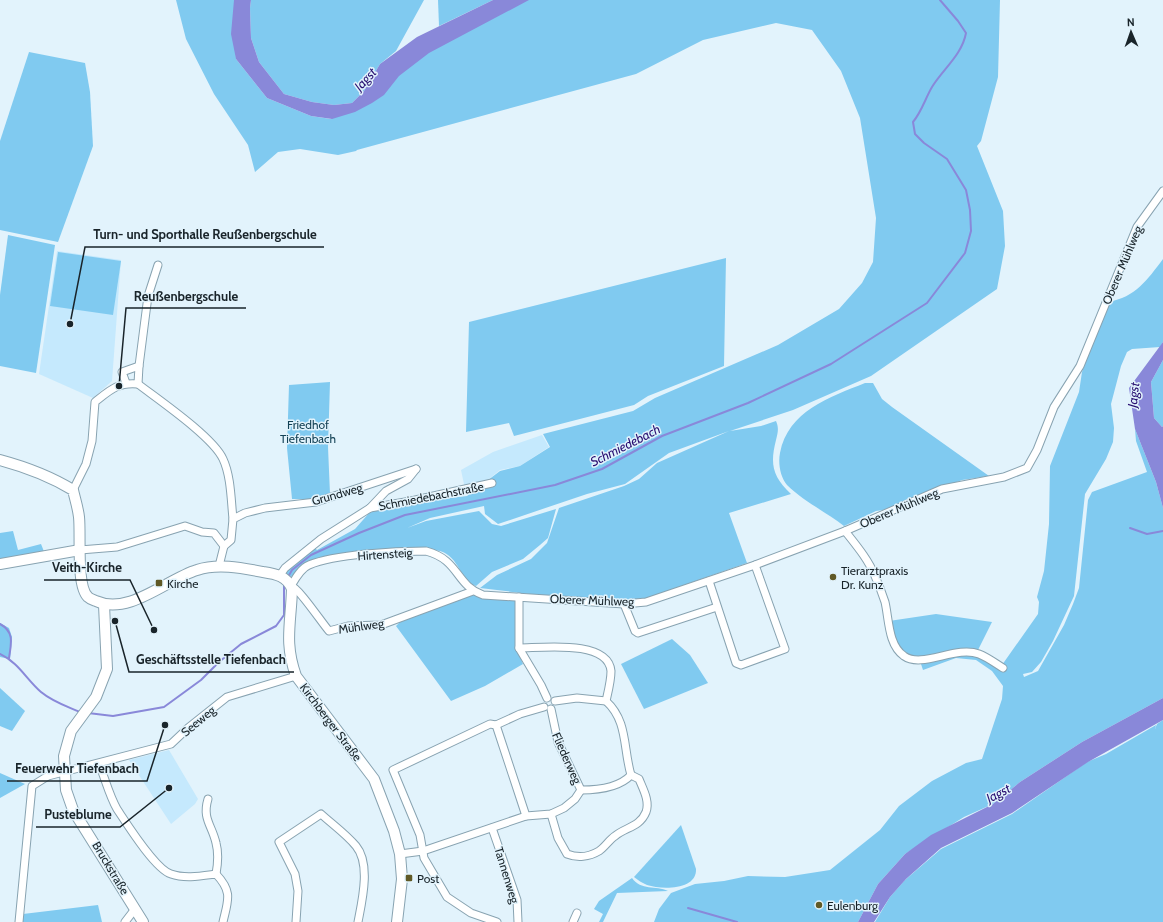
<svg xmlns="http://www.w3.org/2000/svg" width="1163" height="922" font-family="Cabin,sans-serif">
	<style>
		.built { fill: #c5e9fd }
		.green { fill: #80caf0 }
		.water { fill: #8988d9 }
		.lines { fill: none; stroke-linecap: round; stroke-linejoin: round }
		.stream { stroke: #8988d9; stroke-width: 2 }
		.street-casing { stroke: #88a3b1; stroke-width: 9 }
		.secondary-casing { stroke: #88a3b1; stroke-width: 12 }
		.street { stroke: #fff; stroke-width: 7 }
		.secondary { stroke: #fff; stroke-width: 10 }
		.poi-dot { fill: #605926; stroke: #e2f3fc; stroke-width: 1.5 }
		.labels { text-anchor: middle; dominant-baseline: central; stroke-width: 3; stroke-linejoin: round; paint-order: stroke }
		.street-label { font-size: 12px; fill: #19242a; stroke: #e2f3fc }
		.park-label { font-size: 12px; fill: #144256; stroke: #e2f3fc }
		.poi-label { font-size: 12px; fill: #19242a; stroke: #e2f3fc; text-anchor: start }
		.water-label { font-size: 13px; font-style: italic; fill: #280f71; stroke: #e2f3fc }
		.leader { fill: none; stroke: #19242a; stroke-width: 1.5 }
		.callout-dot { fill: #19242a; stroke: #e2f3fc; stroke-width: 1.5 }
		.callout-label { font-size: 13px; text-anchor: middle; font-weight: bold; fill: #19242a; stroke: #e2f3fc; stroke-width: 3; stroke-linejoin: round; paint-order: stroke }
	</style>
	<rect width="100%" height="100%" fill="#e2f3fc"/>
	<!-- built -->
	<g class="built">
		<path d="M 57,251 L 121,260 L 112,381 L 93,398 L 39,374 Z"/>
		<path d="M 542,435 L 549,447 L 520,466 L 500,470 L 484,483 L 465,489 L 461,470 L 493,452 Z"/>
		<path d="M 169,750 L 198,799 L 195,804 L 171,824 L 129,760 Z"/>
	</g>
	<!-- green -->
	<g class="green">
		<path d="M 176,0 L 234,0 L 236,59 L 267,98 L 311,116 L 331,119 L 404,64 L 517,0 L 1000,0 L 998,77 L 981,141 L 977,146 L 1003,211 L 1005,246 L 997,289 L 871,376 L 793,410 L 730,431 L 761,426 L 776,421 C 779,428 778,432 776,440 C 770,464 772,476 791,494 L 729,513 L 747,563 L 647,598 C 596,604 532,594 480,588 L 497,575 L 531,559 L 547,543 L 559,508 L 624,486 L 639,479 L 657,463 L 729,431 L 669,453 L 625,484 L 587,494 L 498,524 L 485,514 L 484,506 L 430,518 L 407,528 L 426,521 L 479,511 L 492,524 L 501,526 L 556,509 L 548,538 L 540,545 L 523,559 L 492,572 L 476,586 C 459,580 460,557 440,551 C 424,546 335,552 318,558 C 307,562 299,570 291,577 L 285,573 L 314,547 L 317,550 L 355,529 L 370,512 L 416,502 L 467,496 L 500,471 L 520,466 L 550,447 L 543,434 L 633,411 L 655,398 L 778,345 L 839,309 L 862,283 L 873,262 L 876,218 L 860,118 L 841,71 L 812,30 L 776,23 L 703,40 L 636,74 L 357,150 L 356,151 L 338,155 L 300,149 L 278,152 L 255,172 L 248,145 L 214,94 L 186,39 Z"/>
		<path d="M 251,0 L 424,0 L 396,51 L 380,64 L 364,91 L 352,103 L 334,105 L 312,102 L 284,94 L 259,62 L 251,38 L 250,8 Z"/>
		<path d="M 438,0 L 493,0 L 439,26 Z"/>
		<path d="M 29,52 L 85,63 L 90,92 L 93,146 L 58,242 L 0,230 L 0,141 Z"/>
		<path d="M 8,235 L 55,245 L 36,373 L 0,366 L 0,295 Z"/>
		<path d="M 58,252 L 121,261 L 113,315 L 50,306 Z"/>
		<path d="M 726,258 L 724,366 L 648,396 L 634,405 L 514,436 L 509,423 L 466,432 L 469,322 Z"/>
		<path d="M 1163,259 L 1163,342 L 1160,347 L 1132,349 L 1127,352 L 1121,366 L 1111,404 L 1114,428 L 1113,442 L 1106,459 L 1085,494 L 1074,596 L 1053,641 L 1041,662 L 1032,672 L 1023,674 L 1024,677 L 1038,671 L 1064,625 L 1073,604 L 1079,588 L 1088,500 L 1092,492 L 1147,472 L 1136,441 L 1135,429 L 1156,482 L 1163,508 L 1163,698 L 1082,742 L 1020,782 L 993,804 L 964,817 L 905,854 L 878,884 L 858,922 L 654,922 L 659,909 L 671,893 L 695,884 L 724,881 L 748,876 L 785,877 L 830,870 L 880,830 L 899,806 L 932,781 L 966,763 L 982,759 L 1002,699 L 1003,686 L 992,671 L 976,660 L 956,658 L 923,670 L 920,661 L 900,649 L 889,621 L 936,614 L 992,622 L 977,652 L 1002,665 L 1038,614 L 1039,602 L 1037,597 L 1044,571 L 1049,524 L 1050,466 L 1079,392 L 1082,372 L 1108,302 C 1136,297 1147,280 1163,259 Z"/>
		<path d="M 1163,360 L 1163,426 L 1162,427 L 1154,418 L 1151,382 Z"/>
		<path d="M 330,382 L 328,447 L 330,494 L 312,499 L 292,499 L 287,448 L 289,385 Z"/>
		<path d="M 865,383 L 873,383 L 882,399 L 892,407 L 989,476 L 962,480 L 883,510 L 876,511 L 844,526 C 826,512 803,501 787,485 C 780,477 778,463 780,453 C 788,411 830,397 865,383 Z"/>
		<path d="M 13,531 L 18,550 L 41,544 L 45,554 L 0,562 L 0,533 Z"/>
		<path d="M 477,595 L 515,600 L 515,642 L 517,650 L 523,664 L 485,686 L 451,701 L 396,626 L 399,623 L 399,619 L 465,596 Z"/>
		<path d="M 0,623 L 9,628 L 12,637 L 10,659 L 0,657 Z"/>
		<path d="M 672,639 L 690,655 L 708,683 L 644,709 L 621,664 Z"/>
		<path d="M 0,688 L 25,711 L 12,731 L 0,726 Z"/>
		<path d="M 1163,720 L 1163,922 L 875,922 L 890,897 L 905,880 L 941,849 L 1012,814 L 1087,762 L 1106,754 L 1156,725 L 1155,729 L 1157,724 Z"/>
		<path d="M 0,773 L 25,784 L 0,798 Z"/>
		<path d="M 681,825 L 696,869 C 697,890 662,890 647,885 C 642,883 638,880 634,877 Z"/>
		<path d="M 632,878 C 641,891 656,885 668,891 L 617,893 L 603,922 L 599,922 L 603,914 L 594,909 L 599,901 Z"/>
		<path d="M 98,905 L 102,922 L 22,922 L 23,914 Z"/>
	</g>
	<!-- water -->
	<g class="water">
		<path d="M 234,0 L 251,0 L 250,8 L 251,38 L 259,62 L 284,94 L 312,102 L 334,105 L 352,103 L 364,91 L 380,64 L 417,37 L 493,0 L 529,0 L 429,53 L 399,76 L 384,95 L 372,103 L 355,112 L 332,119 L 311,116 L 267,98 L 236,59 L 231,34 Z"/>
		<path d="M 1163,342 L 1163,360 L 1151,382 L 1154,418 L 1162,427 L 1163,426 L 1163,508 L 1156,482 L 1135,429 L 1129,388 Z"/>
		<path d="M 1163,698 L 1163,720 L 1088,762 L 1012,813 L 941,848 L 906,879 L 890,897 L 874,922 L 858,922 L 878,884 L 905,854 L 931,835 L 993,804 L 1020,782 L 1082,742 Z"/>
	</g>
	<g class="lines">
		<!-- stream -->
		<g class="stream">
			<path d="M 1130,528 L 1147,534 L 1163,531"/>
			<path d="M 288,577 L 292,570 L 311,555 L 359,533 L 405,515 L 555,485 L 602,469 L 662,436 L 748,403 L 831,364 L 927,303 L 965,253 L 971,231 L 970,210 L 966,190 L 947,159 L 924,143 L 915,134 L 913,122 C 922,111 925,99 932,87 C 943,69 962,55 966,33 L 958,21 L 940,0"/>
			<path d="M 0,624 C 15,632 11,644 9,658"/>
			<path d="M 0,654 C 19,663 26,679 41,692 C 53,702 66,706 80,712"/>
			<path d="M 88,713 L 113,716 L 164,707 L 201,680 L 219,662 L 241,644 L 276,626 L 284,615 L 284,583"/>
			<path d="M 688,908 L 737,922"/>
		</g>
		<defs>
			<g id="street">
				<path d="M 139,366 L 148,296 L 158,265"/>
				<path d="M 138,384 C 159,400 213,437 223,459 C 231,476 231,500 233,519"/>
				<path d="M 73,490 L 86,464 L 92,441 L 95,402 C 110,390 118,382 138,384 L 139,366 L 122,372 L 126,383"/>
				<path d="M 370,508 L 386,491 L 408,479 L 416,469"/>
				<path d="M 845,531 C 856,545 868,559 875,576 C 879,585 882,593 885,602 C 889,619 888,645 904,656 C 922,669 956,645 979,654 C 987,657 995,663 1003,668"/>
				<path d="M 224,546 L 231,540 L 233,519 L 245,513 L 265,508 L 316,502 L 416,469"/>
				<path d="M 80,550 L 117,547 L 185,526 L 202,532 L 214,533 L 224,546 L 219,566"/>
				<path d="M 280,575 L 285,568 L 321,539 L 370,508 L 411,501 L 492,483"/>
				<path d="M 709,581 L 736,663 L 741,665 L 785,649 L 755,565"/>
				<path d="M 473,591 L 381,625 L 348,626 L 329,631 C 322,623 298,587 291,586 C 295,579 301,568 309,565 C 335,554 396,551 426,551 C 460,560 455,585 483,595 L 624,604 L 646,602 L 755,565 L 845,531 L 942,489 L 1004,477 L 1027,468 L 1037,450 L 1054,407 L 1080,366 L 1137,227 L 1163,191"/>
				<path d="M 519,597 L 519,648 L 541,685 L 547,698"/>
				<path d="M 624,604 L 635,631 L 638,633 L 717,607"/>
				<path d="M 519,648 C 541,648 608,639 611,671 C 611,681 608,692 606,701 C 628,721 623,748 631,775 C 619,788 598,790 581,790"/>
				<path d="M 555,701 L 577,698 L 606,701"/>
				<path d="M 496,725 L 526,816"/>
				<path d="M 99,764 C 105,778 109,795 117,809 C 127,824 155,869 171,874 C 185,879 201,876 216,874 C 233,892 228,900 223,922"/>
				<path d="M 208,799 C 202,819 212,825 216,843 C 219,854 218,863 216,874"/>
				<path d="M 551,814 L 558,838 L 567,854 C 577,858 589,857 599,851 C 605,847 609,840 615,836 C 626,827 640,827 646,812 C 650,801 643,789 639,779 L 631,775"/>
				<path d="M 492,828 L 517,900 L 518,922"/>
				<path d="M 400,854 L 423,851 L 526,816 L 551,814 L 564,808 L 575,799 L 581,790 L 558,742 L 551,709"/>
				<path d="M 19,922 L 32,786 L 48,776 L 171,744 L 188,728 L 227,697 L 296,676"/>
				<path d="M 125,922 L 135,909"/>
				<path d="M 296,922 L 298,891 L 295,874 L 279,842 L 321,814 C 332,824 346,834 356,846 C 371,864 362,901 358,922"/>
				<path d="M 497,922 L 471,913 L 447,897 L 424,858 L 420,835 L 393,770 L 490,724 L 496,725 L 520,714 L 544,707"/>
				<path d="M 573,922 L 577,913"/>
			</g>
			<g id="secondary">
				<path d="M 0,460 C 26,467 50,476 73,490 C 75,499 78,508 79,517 C 81,535 76,586 88,597 C 90,599 94,600 96,601 C 129,616 167,579 197,570 C 218,563 242,568 263,572 C 276,574 287,576 292,589 C 291,624 284,642 296,676 L 374,779 L 394,831 L 400,854 L 402,879 L 397,922"/>
				<path d="M 0,564 L 80,550"/>
				<path d="M 104,605 L 107,669 L 96,697 L 71,731 L 64,756 L 66,790 L 73,810 L 143,922"/>
			</g>
		</defs>
		<!-- street casing -->
		<use href="#street" class="street-casing"/>
		<!-- secondary casing -->
		<use href="#secondary" class="secondary-casing"/>
		<!-- street -->
		<use href="#street" class="street"/>
		<!-- secondary -->
		<use href="#secondary" class="secondary"/>
	</g>
	<!-- markers -->
	<g class="poi-dot">
		<circle cx="833" cy="577" r="4"/>
		<rect x="155" y="579" width="8" height="8" rx="2"/>
		<rect x="405" y="874" width="8" height="8" rx="2"/>
		<circle cx="819" cy="905" r="4"/>
	</g>
	<g class="labels">
		<!-- street labels -->
		<g class="street-label">
			<text transform="translate(1122 265) rotate(-67)">Oberer Mühlweg</text>
			<text transform="translate(337 494) rotate(-16)">Grundweg</text>
			<text transform="translate(431 496) rotate(-11)">Schmiedebachstraße</text>
			<text transform="translate(899 508) rotate(-23)">Oberer Mühlweg</text>
			<text transform="translate(385 554) rotate(-4)">Hirtensteig</text>
			<text transform="translate(592 600) rotate(2)">Oberer Mühlweg</text>
			<text transform="translate(361 626) rotate(-8)">Mühlweg</text>
			<text transform="translate(198 721) rotate(-40)">Seeweg</text>
			<text transform="translate(331 722) rotate(53)">Kirchberger Straße</text>
			<text transform="translate(567 758) rotate(66)">Fliederweg</text>
			<text transform="translate(111 868) rotate(59)">Bruckstraße</text>
			<text transform="translate(507 875) rotate(73)">Tannenweg</text>
		</g>
		<!-- park labels -->
		<g class="park-label">
			<text x="308" y="424">Friedhof<tspan x="308" dy="14">Tiefenbach</tspan></text>
		</g>
		<!-- poi labels -->
		<g class="poi-label">
			<text x="841" y="570">Tierarztpraxis<tspan x="841" dy="14">Dr. Kunz</tspan></text>
			<text x="167" y="583">Kirche</text>
			<text x="417" y="878">Post</text>
			<text x="827" y="905">Eulenburg</text>
		</g>
		<!-- water labels -->
		<g class="water-label">
			<text transform="translate(365 79) rotate(-47)">Jagst</text>
			<text transform="translate(1133 395) rotate(-84)">Jagst</text>
			<text transform="translate(625 445) rotate(-27)">Schmiedebach</text>
			<text transform="translate(998 793) rotate(-28)">Jagst</text>
		</g>
	</g>
	<!-- callouts -->
	<path class="leader" d="M70 324L85 247H324M119 386L126 308H246M154 630L130 580H44M115 621L129 672H294M165 725L147 781H7M169 788L120 827H36"/>
	<g class="callout-dot">
		<circle cx="70" cy="324" r="4"/>
		<circle cx="119" cy="386" r="4"/>
		<circle cx="154" cy="630" r="4"/>
		<circle cx="115" cy="621" r="4"/>
		<circle cx="165" cy="725" r="4"/>
		<circle cx="169" cy="788" r="4"/>
	</g>
	<g class="callout-label">
		<text x="205" y="239">Turn- und Sporthalle Reußenbergschule</text>
		<text x="186" y="301">Reußenbergschule</text>
		<text x="87" y="572">Veith-Kirche</text>
		<text x="211" y="664">Geschäftsstelle Tiefenbach</text>
		<text x="77" y="773">Feuerwehr Tiefenbach</text>
		<text x="78" y="819">Pusteblume</text>
	</g>
	<!-- north arrow -->
	<g transform="translate(1131 32) rotate(358)" stroke="#e2f3fc" stroke-width="3" paint-order="stroke">
	<path d="M0-3L7 15L0 10L-7 15Z" fill="#19242a"/>
	<text y="-6" font-size="11" font-weight="bold" text-anchor="middle" fill="#19242a">N</text>
	</g>
</svg>
